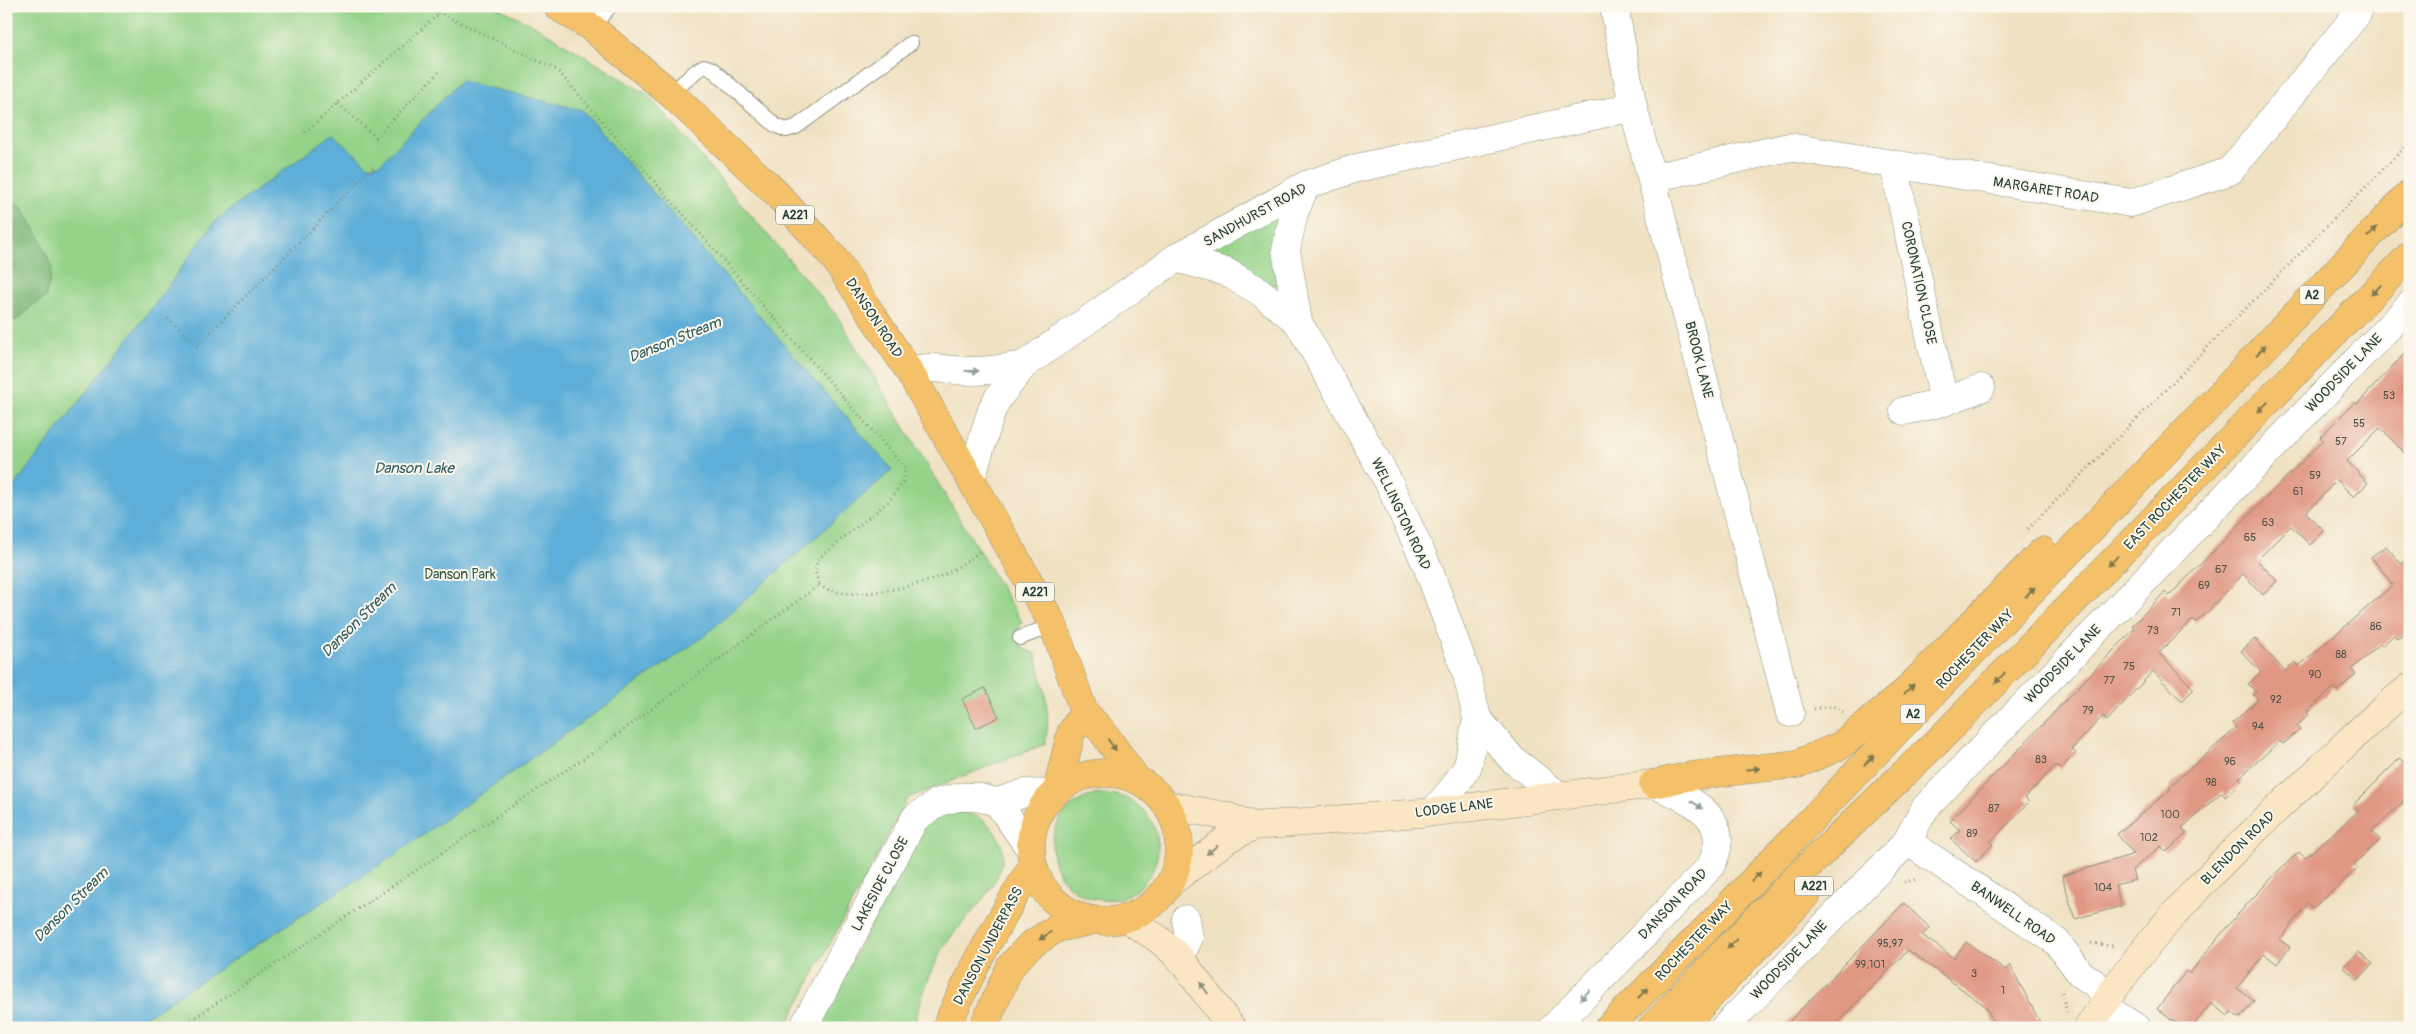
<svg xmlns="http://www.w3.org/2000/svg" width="2416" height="1034" font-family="Pangolin,sans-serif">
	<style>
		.green { fill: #94d389; stroke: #5a885e }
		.forest { fill: #77b575; stroke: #4b7954 }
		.water { fill: #5daed8; stroke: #3e7686 }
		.building { fill: #e09883 }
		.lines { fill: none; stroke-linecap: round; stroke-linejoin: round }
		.lane-casing { stroke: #888f7b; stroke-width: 16 }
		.street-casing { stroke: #888f7b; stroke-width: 29 }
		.secondary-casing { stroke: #888f7b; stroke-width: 29 }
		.primary-casing { stroke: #888f7b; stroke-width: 29 }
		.highway-casing { stroke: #888f7b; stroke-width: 29 }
		.path { stroke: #888f7b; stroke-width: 3; stroke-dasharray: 1 4; stroke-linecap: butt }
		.lane { stroke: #fff; stroke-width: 14 }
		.street { stroke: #fff; stroke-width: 28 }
		.secondary { stroke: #fbe6c4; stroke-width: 28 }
		.primary { stroke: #f4c16b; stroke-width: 28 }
		.highway { stroke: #f4c16b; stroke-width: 28 }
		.oneway { fill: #7f784d }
		.oneway2 { fill: #8f9e9a }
		.oneway3 { fill: #8d927c }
		.labels { text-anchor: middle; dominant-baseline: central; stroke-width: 4; stroke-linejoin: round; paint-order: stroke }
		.number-label { font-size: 11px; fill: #4f5448 }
		.shield { fill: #fbf7ec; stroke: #61756b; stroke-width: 1 }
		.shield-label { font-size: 12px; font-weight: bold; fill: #1f3d34 }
		.street-label { font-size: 14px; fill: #1f3d34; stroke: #fbf7ec }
		.park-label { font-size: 14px; fill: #365b45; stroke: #fbf7ec }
		.water-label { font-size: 15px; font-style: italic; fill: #325f65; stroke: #fbf7ec }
	</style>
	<rect width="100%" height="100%" fill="#fbf7ec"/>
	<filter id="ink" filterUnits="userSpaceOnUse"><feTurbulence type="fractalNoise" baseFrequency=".02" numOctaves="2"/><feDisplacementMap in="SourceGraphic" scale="10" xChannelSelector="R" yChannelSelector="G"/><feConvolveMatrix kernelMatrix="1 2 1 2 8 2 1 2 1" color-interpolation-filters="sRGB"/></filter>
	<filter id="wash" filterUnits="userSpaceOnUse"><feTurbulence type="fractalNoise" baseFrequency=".0096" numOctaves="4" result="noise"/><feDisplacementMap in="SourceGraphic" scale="20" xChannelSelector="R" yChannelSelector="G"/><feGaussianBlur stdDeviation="1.12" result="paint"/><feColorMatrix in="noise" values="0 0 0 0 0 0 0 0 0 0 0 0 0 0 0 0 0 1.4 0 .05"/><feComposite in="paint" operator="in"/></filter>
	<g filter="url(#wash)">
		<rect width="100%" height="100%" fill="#f0e1c2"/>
		<!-- green -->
		<g class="green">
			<path d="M 6,6 L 494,6 L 532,24 L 648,95 L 837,316 L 1022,622 L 1016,634 L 1022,648 L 1036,654 C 1043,685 1052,711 1045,744 L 908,798 L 785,1028 L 6,1028 Z"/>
			<path d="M 1281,209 L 1280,283 L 1272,287 L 1211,257 L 1206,249 Z"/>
			<circle cx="1105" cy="847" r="53"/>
			<path d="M 954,811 C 973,813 985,818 996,834 C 1022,873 963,916 944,947 C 929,973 921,999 913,1028 L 817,1028 L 920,829 L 931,818 Z"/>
		</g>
		<!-- forest -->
		<path class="forest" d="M 6,199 L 21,206 L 40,238 L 52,268 L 46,297 C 41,300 35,303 31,307 C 22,315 20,322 6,320 Z"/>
		<!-- water -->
		<path class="water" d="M 460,81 L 582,110 L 892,470 L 703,637 L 386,861 L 128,1028 L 6,1028 L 6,496 L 155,304 L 216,220 L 333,134 L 368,166 L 380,164 Z"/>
		<g id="blocks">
			<!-- building -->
			<g class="building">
				<path d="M 2410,348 L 2410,458 L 2380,428 L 2347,461 L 2368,483 L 2354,497 L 2337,480 L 2306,513 L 2324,531 L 2310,545 L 2291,526 L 2257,560 L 2277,581 L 2263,595 L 2243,574 L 2204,615 L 2196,622 L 2193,619 L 2159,653 L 2194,689 L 2182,701 L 2153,671 L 2107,721 L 2103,716 L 2087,733 L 2072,749 L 2076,753 L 2060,769 L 2056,765 L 2025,798 L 2029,802 L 1990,842 L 1993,844 L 1976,862 L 1951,839 L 1960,830 L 1950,821 L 2135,628 L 2132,626 L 2165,592 L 2169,596 L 2323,440 L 2320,437 L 2355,402 L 2357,404 Z"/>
				<path d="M 2386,546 L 2401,564 L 2410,556 L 2410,630 L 2397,639 L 2394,635 L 2382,646 L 2380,644 L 2352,669 L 2356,674 L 2337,691 L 2334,687 L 2307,712 L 2309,714 L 2297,726 L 2300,730 L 2283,744 L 2280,741 L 2239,778 L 2242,781 L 2225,797 L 2222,792 L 2182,828 L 2187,833 L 2166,852 L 2161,846 L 2132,870 L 2135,880 L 2115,885 L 2121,906 L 2075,919 L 2062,876 L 2134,854 L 2117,834 L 2171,789 L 2169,787 L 2236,728 L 2232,723 L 2258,700 L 2253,695 L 2256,692 L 2248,684 L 2261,672 L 2241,651 L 2255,639 L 2285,671 L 2295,662 L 2299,666 L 2393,585 L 2371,557 Z"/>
				<path d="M 985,688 L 999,717 L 976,728 L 962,699 Z"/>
				<path d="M 2400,758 L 2410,767 L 2410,795 L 2372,831 L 2380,840 L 2354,864 L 2358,868 L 2313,908 L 2308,903 L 2280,940 L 2290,947 L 2277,964 L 2264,954 L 2237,988 L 2254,1001 L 2240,1018 L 2231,1012 L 2228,1016 L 2211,1003 L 2192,1028 L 2182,1028 L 2157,1009 L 2186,971 L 2190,973 L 2230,923 L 2278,871 L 2299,852 L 2305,858 L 2358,811 L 2353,805 Z"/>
				<path d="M 1904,903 L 1930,928 L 1922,935 L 1954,958 L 1966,942 L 2006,970 L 2010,965 L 2043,1028 L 1997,1028 L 1985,1006 L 1908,950 L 1832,1028 L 1783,1028 Z"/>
				<path d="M 2358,951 L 2373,964 L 2358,980 L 2343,967 Z"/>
			</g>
		</g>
	</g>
	<g filter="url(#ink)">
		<use href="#blocks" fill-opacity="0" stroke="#888f7b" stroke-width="1"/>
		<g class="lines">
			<defs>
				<g id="lane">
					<path d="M 592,28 L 610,6"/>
					<path d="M 671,94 L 696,71 L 704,66 L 712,69 L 775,125 L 786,130 L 796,127 L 911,43"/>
					<path d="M 1020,638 L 1053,625"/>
				</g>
				<g id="street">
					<path d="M 1614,6 L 1633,107 L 1790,713"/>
					<path d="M 1894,165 L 1944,402"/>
					<path d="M 1652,178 L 1789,147 L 2131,203 L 2230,171 L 2357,14 L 2356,6"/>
					<path d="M 1306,185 L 1294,213 L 1286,250 L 1298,322 L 1388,481 L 1428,568 L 1467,675 L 1477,718 L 1468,766 L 1454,787 L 1433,812"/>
					<path d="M 1176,258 L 1226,272 L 1259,291 L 1298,322"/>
					<path d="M 909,371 C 933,365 943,370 966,371 C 986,372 1005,368 1024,365"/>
					<path d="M 1904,411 L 1944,402 L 1981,388"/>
					<path d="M 971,479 L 992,409 L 998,398 L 1024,365 L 1176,258 L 1306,185 L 1357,168 L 1633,107"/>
					<path d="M 1477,718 L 1512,759 L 1558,795"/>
					<path d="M 997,802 L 1031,850"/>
					<path d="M 1907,841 L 2057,942 L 2080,973 L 2110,995"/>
					<path d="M 1179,957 L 1189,938 L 1186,919"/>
					<path d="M 2102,1006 L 2137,1028"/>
					<path d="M 803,1028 L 915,818 L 939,802 L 959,797 L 976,797 L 997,802 L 1025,793 L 1052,794"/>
					<path d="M 1553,1028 L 1710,867 C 1736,817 1691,800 1653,784"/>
					<path d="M 1724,1028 L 1899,850 L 1907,841 L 1925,808 L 2410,305"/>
				</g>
				<g id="secondary">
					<path d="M 1166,805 L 1225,816 L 1254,826"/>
					<path d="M 1170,883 L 1227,839 L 1254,826 L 1433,812 L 1653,784"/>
					<path d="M 1127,919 L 1157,938 L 1179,957 L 1232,1028"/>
					<path d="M 2088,1028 C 2149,931 2231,851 2314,774 C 2345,745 2376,713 2410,687"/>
				</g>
				<g id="primary">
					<path d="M 557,6 L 592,28 L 671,94 L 776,193 L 835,259 L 909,371 L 1024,573 L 1053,625 L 1084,712 L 1102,731 L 1137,780"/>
					<circle cx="1105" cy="847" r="74"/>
					<path d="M 1057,790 L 1071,733 L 1084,712"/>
					<path d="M 946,1028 C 970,971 1001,918 1033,865"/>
					<path d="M 983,1028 L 1010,967 L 1029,946 L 1057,928 L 1091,921"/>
				</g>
				<g id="highway">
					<path d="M 1653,784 L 1691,776 L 1797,764 L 1840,746 L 1905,692 L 2043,551"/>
					<path d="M 1608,1028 L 1714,921 L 2216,399 L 2410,193"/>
					<path d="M 1651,1028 L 1803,871 L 1941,738 L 2410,255"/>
					<path d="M 1680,1028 L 1807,894"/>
				</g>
			</defs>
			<!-- lane casing -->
			<use href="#lane" class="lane-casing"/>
			<!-- street casing -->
			<use href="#street" class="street-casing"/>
			<!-- secondary casing -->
			<use href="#secondary" class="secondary-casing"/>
			<!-- primary casing -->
			<use href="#primary" class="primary-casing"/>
			<!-- highway casing -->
			<use href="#highway" class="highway-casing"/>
			<!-- path -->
			<g class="path">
				<path d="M 338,104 L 376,137 L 439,72"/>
				<path d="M 305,132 L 440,13"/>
				<path d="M 168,318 L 197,346 L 375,165"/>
				<path d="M 2028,529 L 2410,142"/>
				<path d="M 819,585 C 844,603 907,588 936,578 C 952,573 968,559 983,550"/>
				<path d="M 1814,709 L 1833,706 L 1843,712"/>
				<path d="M 1904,882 L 1918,879"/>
				<path d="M 2091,943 L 2112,946"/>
				<path d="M 2062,992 L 2067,1012"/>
				<path d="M 179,1028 L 598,749 L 819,585 L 815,571 L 819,558 L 889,501 L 904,480 L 905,468 L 557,70 L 426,6"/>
			</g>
			<!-- lane -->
			<use href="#lane" class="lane"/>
			<!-- street -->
			<use href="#street" class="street"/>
			<!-- secondary -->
			<use href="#secondary" class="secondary"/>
			<!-- primary -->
			<use href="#primary" class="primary"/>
			<!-- highway -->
			<use href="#highway" class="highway"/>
		</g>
		<!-- one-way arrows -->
		<defs><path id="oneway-solid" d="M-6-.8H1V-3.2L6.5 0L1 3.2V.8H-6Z" transform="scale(1.25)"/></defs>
		<g class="oneway">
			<use href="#oneway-solid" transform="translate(2372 232) rotate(-46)"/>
			<use href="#oneway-solid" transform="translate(2376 290) rotate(134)"/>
			<use href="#oneway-solid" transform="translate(2261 350) rotate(-47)"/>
			<use href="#oneway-solid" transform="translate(2263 407) rotate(134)"/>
			<use href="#oneway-solid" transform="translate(2113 561) rotate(134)"/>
			<use href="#oneway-solid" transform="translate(2030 592) rotate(-46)"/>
			<use href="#oneway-solid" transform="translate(2000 678) rotate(134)"/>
			<use href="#oneway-solid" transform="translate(1909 689) rotate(-44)"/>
			<use href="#oneway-solid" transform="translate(1112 745) rotate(54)"/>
			<use href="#oneway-solid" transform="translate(1869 760) rotate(-46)"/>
			<use href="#oneway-solid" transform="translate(1753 769) rotate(-6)"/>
			<use href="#oneway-solid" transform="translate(1756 877) rotate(-46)"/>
			<use href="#oneway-solid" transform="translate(1045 936) rotate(147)"/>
			<use href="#oneway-solid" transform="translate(1732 944) rotate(134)"/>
			<use href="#oneway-solid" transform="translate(1643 993) rotate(-45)"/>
		</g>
		<g class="oneway2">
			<use href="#oneway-solid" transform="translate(972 371)"/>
			<use href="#oneway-solid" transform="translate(1697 805) rotate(34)"/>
			<use href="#oneway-solid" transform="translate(1585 995) rotate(134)"/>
		</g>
		<g class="oneway3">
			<use href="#oneway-solid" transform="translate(1212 850) rotate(142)"/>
			<use href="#oneway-solid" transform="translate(1204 988) rotate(-125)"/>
		</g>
	</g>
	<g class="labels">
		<!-- number labels -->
		<g class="number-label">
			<text x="2389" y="395">53</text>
			<text x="2359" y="423">55</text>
			<text x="2341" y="441">57</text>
			<text x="2315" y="475">59</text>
			<text x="2298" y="491">61</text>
			<text x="2268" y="522">63</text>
			<text x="2250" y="537">65</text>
			<text x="2221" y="569">67</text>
			<text x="2204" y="585">69</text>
			<text x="2176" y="612">71</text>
			<text x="2376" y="626">86</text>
			<text x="2153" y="630">73</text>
			<text x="2341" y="654">88</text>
			<text x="2129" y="666">75</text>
			<text x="2315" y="674">90</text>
			<text x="2109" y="680">77</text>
			<text x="2276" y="699">92</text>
			<text x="2088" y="710">79</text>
			<text x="2258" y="726">94</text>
			<text x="2041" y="759">83</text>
			<text x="2230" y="761">96</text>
			<text x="2211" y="782">98</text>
			<text x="1994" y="808">87</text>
			<text x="2170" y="814">100</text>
			<text x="1972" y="833">89</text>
			<text x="2149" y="837">102</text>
			<text x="2103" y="887">104</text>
			<text x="1890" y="943">95,97</text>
			<text x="1870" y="964">99,101</text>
			<text x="1974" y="973">3</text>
			<text x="2003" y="990">1</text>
		</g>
		<!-- shield labels -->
		<g class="shield">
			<rect x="776" y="205.5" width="38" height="19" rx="4"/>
			<rect x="2299.5" y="285.5" width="25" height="19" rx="4"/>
			<rect x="1016" y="582.5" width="38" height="19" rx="4"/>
			<rect x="1900.5" y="704.5" width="25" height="19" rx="4"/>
			<rect x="1795" y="876.5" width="38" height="19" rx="4"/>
		</g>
		<g class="shield-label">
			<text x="795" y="215">A221</text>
			<text x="2312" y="295">A2</text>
			<text x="1035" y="592">A221</text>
			<text x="1913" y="714">A2</text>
			<text x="1814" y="886">A221</text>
		</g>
		<!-- street labels -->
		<g class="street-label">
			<text transform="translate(2046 190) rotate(9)">MARGARET ROAD</text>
			<text transform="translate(1255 215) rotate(-29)">SANDHURST ROAD</text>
			<text transform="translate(1919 283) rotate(78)">CORONATION CLOSE</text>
			<text transform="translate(874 318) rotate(57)">DANSON ROAD</text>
			<text transform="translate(1699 360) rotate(76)">BROOK LANE</text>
			<text transform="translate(2344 373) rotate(-46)">WOODSIDE LANE</text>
			<text transform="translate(2175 497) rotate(-46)">EAST ROCHESTER WAY</text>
			<text transform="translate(1401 514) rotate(65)">WELLINGTON ROAD</text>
			<text transform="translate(1975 649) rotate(-46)">ROCHESTER WAY</text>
			<text transform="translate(2063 664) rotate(-46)">WOODSIDE LANE</text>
			<text transform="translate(1454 808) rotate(-7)">LODGE LANE</text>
			<text transform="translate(2238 848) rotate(-45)">BLENDON ROAD</text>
			<text transform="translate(880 884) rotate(-62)">LAKESIDE CLOSE</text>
			<text transform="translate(1673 904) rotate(-46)">DANSON ROAD</text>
			<text transform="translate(2013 913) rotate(35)">BANWELL ROAD</text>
			<text transform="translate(1694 941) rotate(-46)">ROCHESTER WAY</text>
			<text transform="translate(988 946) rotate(-62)">DANSON UNDERPASS</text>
			<text transform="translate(1789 960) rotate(-46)">WOODSIDE LANE</text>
		</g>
		<!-- park labels -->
		<g class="park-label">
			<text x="460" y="574">Danson Park</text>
		</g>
		<!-- water labels -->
		<g class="water-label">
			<text transform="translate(675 340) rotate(-22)">Danson Stream</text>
			<text x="414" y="468">Danson Lake</text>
			<text transform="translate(359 620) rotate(-45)">Danson Stream</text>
			<text transform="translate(71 905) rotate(-45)">Danson Stream</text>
		</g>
	</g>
	<!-- margin -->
	<rect width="2416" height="1034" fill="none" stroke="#fbf7ec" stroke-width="25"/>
</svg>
